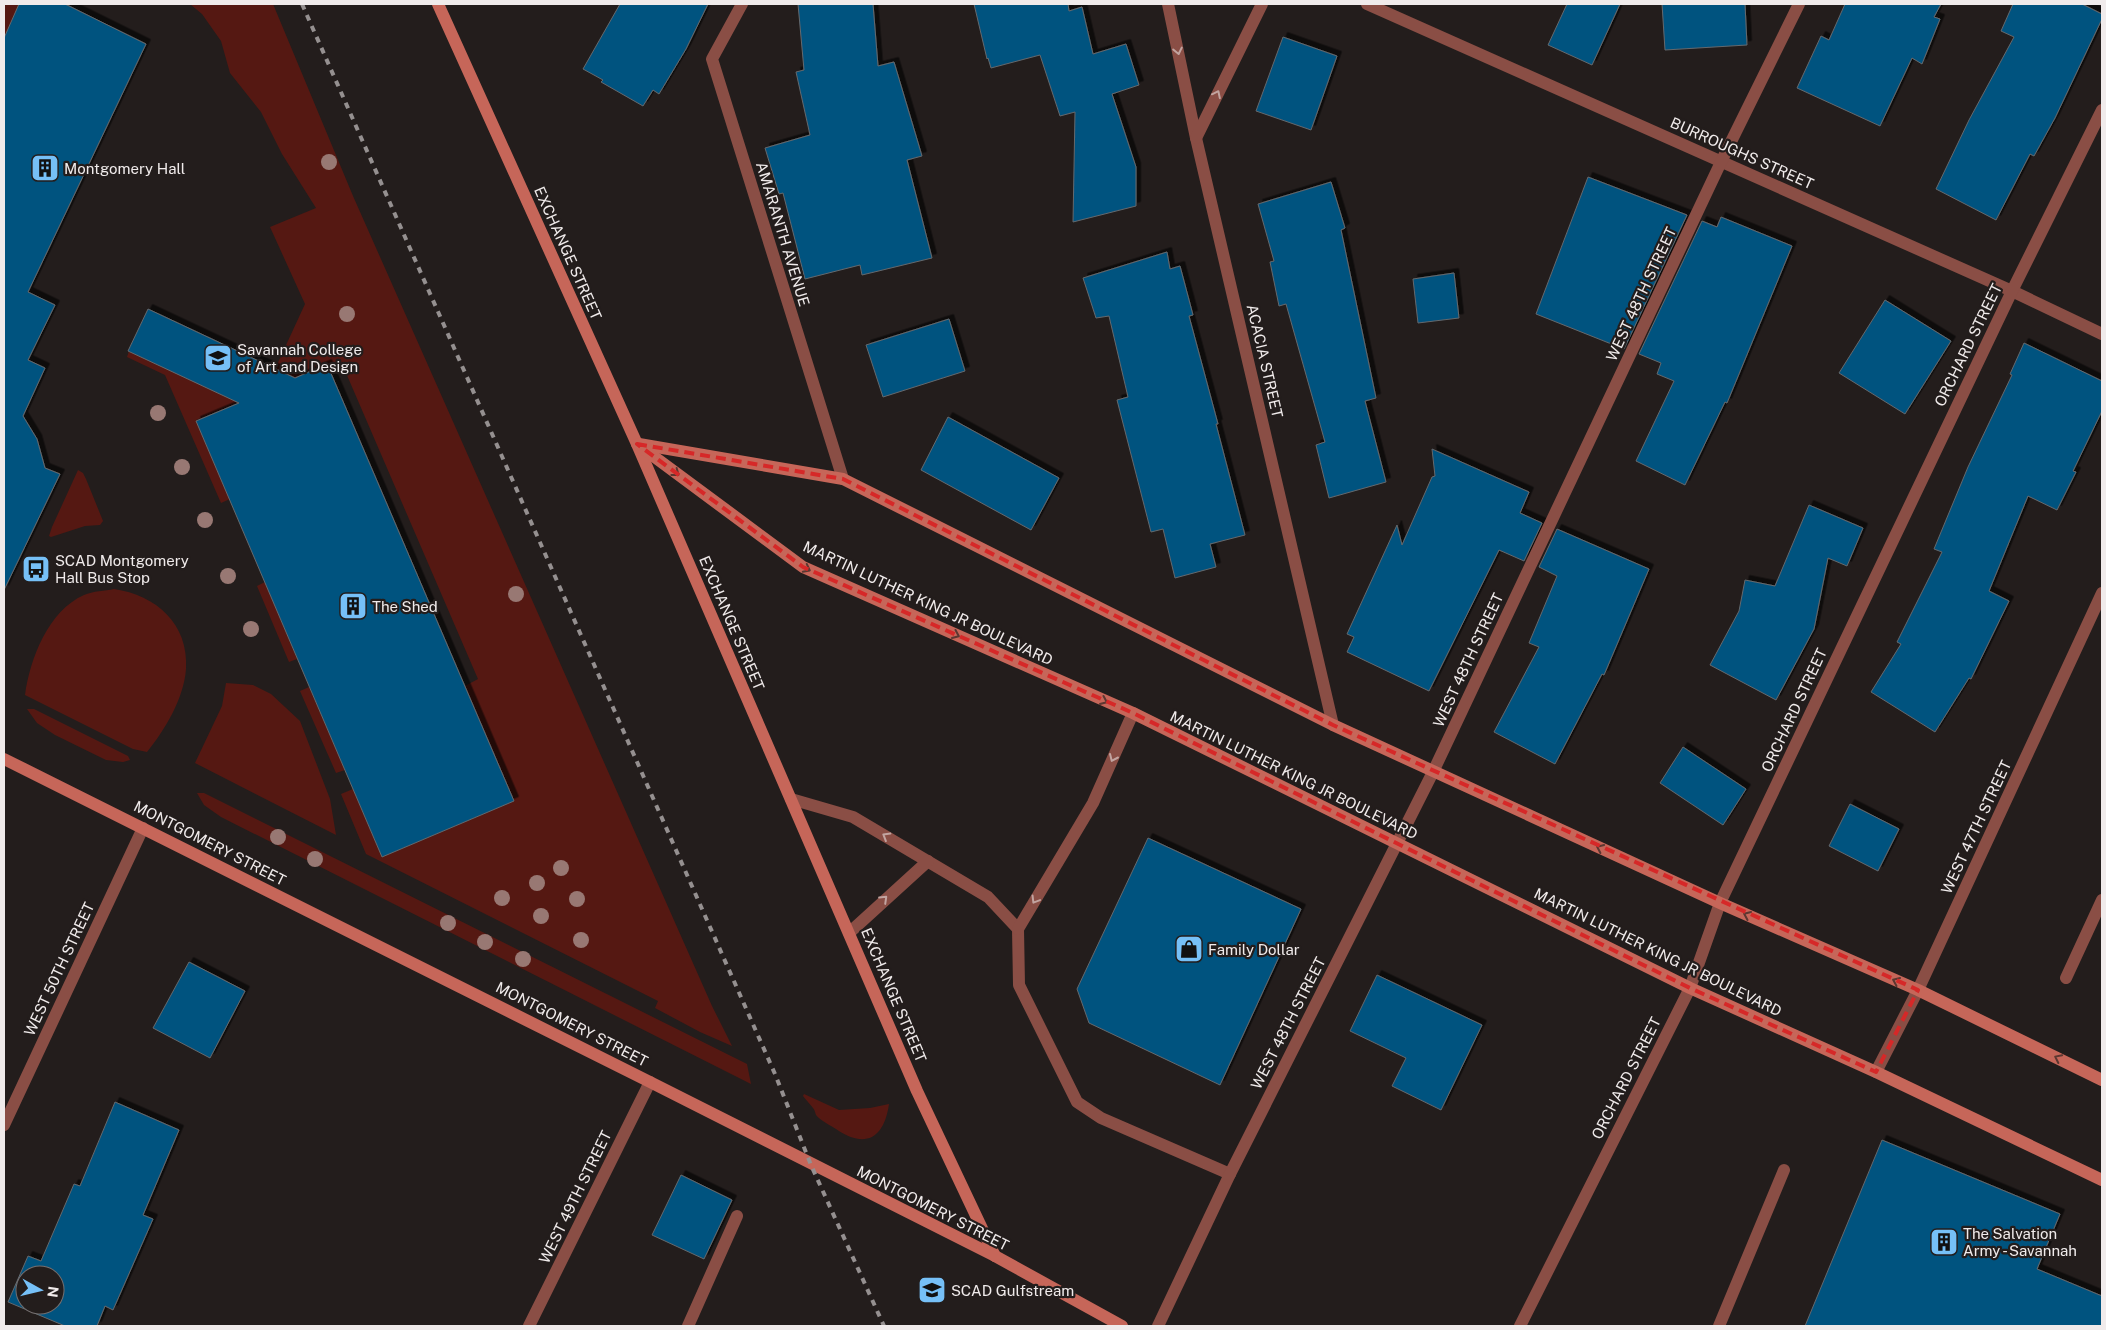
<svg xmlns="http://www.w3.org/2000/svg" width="2106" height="1330" font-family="'Public Sans',sans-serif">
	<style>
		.green { fill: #551812 }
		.building { fill: #04527f; stroke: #64696d; fill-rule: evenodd; filter: url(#shadow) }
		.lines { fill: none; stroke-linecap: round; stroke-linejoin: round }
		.lane { stroke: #8a4e45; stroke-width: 12 }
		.street { stroke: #8a4e45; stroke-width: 12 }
		.secondary { stroke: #c66659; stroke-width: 12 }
		.rail { stroke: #959090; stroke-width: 4; stroke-dasharray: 6 6; stroke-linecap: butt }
		.tree { fill: #987873 }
		.oneway { stroke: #c2a4a0 }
		.oneway2 { stroke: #5c3731 }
		.marked { fill: none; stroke: #d62828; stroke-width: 4; stroke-dasharray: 10 6; stroke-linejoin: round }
		.labels { text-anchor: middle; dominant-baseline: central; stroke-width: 4.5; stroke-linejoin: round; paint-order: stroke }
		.street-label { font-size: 15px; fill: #f0ebeb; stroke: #231d1c }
		.poi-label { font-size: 15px; fill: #f0ebeb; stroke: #231d1c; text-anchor: start }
	</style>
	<defs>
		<filter id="shadow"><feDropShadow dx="4.5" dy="-4.5" stdDeviation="0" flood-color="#0009"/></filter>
	</defs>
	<rect width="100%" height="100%" fill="#231d1c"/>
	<!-- green -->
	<g class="green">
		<path d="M 4,4 L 19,4 L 4,38 Z"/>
		<path d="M 190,4 L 273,4 L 353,196 L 712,1006 L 732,1046 L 700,1032 L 655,1008 L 658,1001 L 366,854 L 341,794 L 353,789 L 382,857 L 514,801 L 465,686 L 478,679 L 343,366 L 331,371 L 328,364 L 196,420 L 230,499 L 221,503 L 165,375 L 127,357 L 129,351 L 275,369 L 305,304 L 270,227 L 316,208 L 282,154 L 261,112 L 230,73 L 221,41 L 202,14 Z"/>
		<path d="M 78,470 L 83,473 L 86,479 L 103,521 L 100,525 L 85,526 L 51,537 L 49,536 L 52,527 Z"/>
		<path d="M 265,582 L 297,659 L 289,662 L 257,586 Z"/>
		<path d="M 114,589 C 156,595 189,624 186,669 C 184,698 165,730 147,752 L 133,749 L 25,695 C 30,659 48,611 84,595 C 93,591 105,591 114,589 Z"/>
		<path d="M 226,683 L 253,685 L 271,694 L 300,721 L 330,799 L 336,835 L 195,763 L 222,706 Z"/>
		<path d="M 309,687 L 345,770 L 336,773 L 300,691 Z"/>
		<path d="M 27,709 L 34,709 L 128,756 L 130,760 L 123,762 L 106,760 L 55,735 L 37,723 Z"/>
		<path d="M 197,793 L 204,793 L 747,1064 L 751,1084 L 221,817 L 204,805 Z"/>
		<path d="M 804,1094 L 839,1110 L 870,1108 L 889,1104 C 884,1139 865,1149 836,1129 C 830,1125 821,1121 816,1115 C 815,1113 815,1110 813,1108 C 810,1104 806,1100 803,1096 Z"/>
	</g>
	<!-- building -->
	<g class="building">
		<path d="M 19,4 L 65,4 L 146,44 L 28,292 L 55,305 L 28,360 L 45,368 L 23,416 L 37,439 L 45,468 L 60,474 L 4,590 L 4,38 Z"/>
		<path d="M 620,4 L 708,4 L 686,49 L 659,94 L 653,90 L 643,106 L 601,82 L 603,80 L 583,69 Z"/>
		<path d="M 798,4 L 873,4 L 878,66 L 894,62 L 922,156 L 907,160 L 932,258 L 862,275 L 860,265 L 805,279 L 783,193 L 779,194 L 765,148 L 810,135 L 796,72 L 804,70 Z"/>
		<path d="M 974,4 L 1068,4 L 1069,11 L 1082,7 L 1093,54 L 1126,44 L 1139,85 L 1112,94 L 1136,167 L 1136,206 L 1073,222 L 1075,112 L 1060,116 L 1040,55 L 991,68 L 988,58 L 987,59 Z"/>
		<path d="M 1567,4 L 1620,4 L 1592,65 L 1548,45 Z"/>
		<path d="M 1662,4 L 1745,4 L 1747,45 L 1665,50 Z"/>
		<path d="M 1845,4 L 1941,4 L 1934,17 L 1940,19 L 1922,64 L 1912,58 L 1880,126 L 1797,88 L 1821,36 L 1829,40 Z"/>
		<path d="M 2013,4 L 2082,4 L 2102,14 L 2102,19 L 2055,118 L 2034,156 L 2030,154 L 1996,220 L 1936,189 L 1969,120 L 2014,37 L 2001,31 Z"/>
		<path d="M 1283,37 L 1337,56 L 1311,130 L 1256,111 Z"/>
		<path d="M 1588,177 L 1687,215 L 1624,349 L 1536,314 Z"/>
		<path d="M 1331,182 L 1345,228 L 1341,230 L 1376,398 L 1365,401 L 1386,482 L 1329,498 L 1316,445 L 1325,442 L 1286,304 L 1279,306 L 1270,262 L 1274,261 L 1258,204 Z"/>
		<path d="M 1721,217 L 1792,246 L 1727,403 L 1725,402 L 1685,485 L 1636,461 L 1674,381 L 1657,374 L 1661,363 L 1639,354 L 1702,221 L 1717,227 Z"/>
		<path d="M 1167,252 L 1170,269 L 1180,266 L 1193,315 L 1189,316 L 1218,424 L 1216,424 L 1245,535 L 1210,544 L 1216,567 L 1175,578 L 1163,529 L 1151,532 L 1117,400 L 1128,397 L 1109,316 L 1096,318 L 1083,278 Z"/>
		<path d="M 1454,273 L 1459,318 L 1418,323 L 1413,279 Z"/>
		<path d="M 1885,300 L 1951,341 L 1905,414 L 1839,373 Z"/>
		<path d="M 148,309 L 295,378 L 327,364 L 514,801 L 382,857 L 196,421 L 239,403 L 128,351 Z"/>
		<path d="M 949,319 L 965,371 L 883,397 L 866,345 Z"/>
		<path d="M 2024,343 L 2102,381 L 2102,411 L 2073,471 L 2076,472 L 2057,510 L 2028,496 L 1989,591 L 2009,601 L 1971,679 L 1969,678 L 1935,732 L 1871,692 L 1901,644 L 1897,642 L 1942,552 L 1934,549 L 1968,467 L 2012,375 L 2010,374 Z"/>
		<path d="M 948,417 L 1059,478 L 1031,530 L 921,470 Z"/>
		<path d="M 1432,449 L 1529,492 L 1520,513 L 1542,523 L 1524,561 L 1499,550 L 1429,691 L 1347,652 L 1354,637 L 1347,634 L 1397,525 L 1402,545 L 1432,477 L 1435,476 Z"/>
		<path d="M 1809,505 L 1863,528 L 1847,566 L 1828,558 L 1814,629 L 1776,700 L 1710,665 L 1739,611 L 1745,580 L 1775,586 Z"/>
		<path d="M 1557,529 L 1649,569 L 1604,675 L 1602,674 L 1555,764 L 1494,732 L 1539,647 L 1529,643 L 1557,576 L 1539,567 Z"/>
		<path d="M 1683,747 L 1746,789 L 1723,825 L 1660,783 Z"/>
		<path d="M 1850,804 L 1899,829 L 1878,871 L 1829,846 Z"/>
		<path d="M 1148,838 L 1301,909 L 1220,1085 L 1089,1023 L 1077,989 Z"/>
		<path d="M 189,962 L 245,991 L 210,1058 L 153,1028 Z"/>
		<path d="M 1377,975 L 1482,1025 L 1441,1110 L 1392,1086 L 1406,1058 L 1350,1031 Z"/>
		<path d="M 115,1102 L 179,1130 L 143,1215 L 153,1219 L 113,1310 L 105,1306 L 97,1326 L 65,1326 L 8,1302 L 28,1256 L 41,1261 L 74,1184 L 80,1186 ZM 25,1275 L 55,1275 L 55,1305 L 25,1305 Z"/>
		<path d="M 1882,1140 L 2060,1214 L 2037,1269 L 2102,1296 L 2102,1326 L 1805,1326 Z"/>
		<path d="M 681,1175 L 732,1200 L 704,1259 L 652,1235 Z"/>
	</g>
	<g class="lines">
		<!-- lane -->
		<g class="lane">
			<path d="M 791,799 L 853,817 L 988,897 L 1018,929 L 1019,985 L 1077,1102 L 1101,1118 L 1230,1174"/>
			<path d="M 1018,929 L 1093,803 L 1133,713"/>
			<path d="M 849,933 L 928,861"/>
			<path d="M 2066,978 L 2102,900"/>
			<path d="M 688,1326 L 737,1216"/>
			<path d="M 1719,1326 L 1784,1170"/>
		</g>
		<!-- street -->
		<g class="street">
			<path d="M 742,4 L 712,59 L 843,479"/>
			<path d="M 1168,4 L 1196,138 L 1333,725"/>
			<path d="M 1367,4 L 2012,291 L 2102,334"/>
			<path d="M 1196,138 L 1262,4"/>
			<path d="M 1876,1072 L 1918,990 L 2102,593"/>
			<path d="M 4,1125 L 143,828"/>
			<path d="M 529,1326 L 650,1082"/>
			<path d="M 1158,1326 L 1230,1174 L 1433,772 L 1721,162 L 1799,4"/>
			<path d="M 1520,1326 L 1690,988 L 1720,903 L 2012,291 L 2102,110"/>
		</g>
		<!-- secondary -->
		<g class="secondary">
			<path d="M 438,4 L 637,444 L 917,1091 L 995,1256"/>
			<path d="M 637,444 L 803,567 L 1133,713 L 1690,988 L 1876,1072 L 2102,1180"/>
			<path d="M 639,444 L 843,479 L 1333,725 L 1720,903 L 1918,990 L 2102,1080"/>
			<path d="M 4,759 L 650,1082 L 995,1256 L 1122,1326"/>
		</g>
		<!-- rail -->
		<path class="rail" d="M 302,4 L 775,1074 L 811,1165 L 884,1326"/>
	</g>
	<!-- trees -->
	<g class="tree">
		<circle cx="329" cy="162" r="8"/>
		<circle cx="347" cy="314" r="8"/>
		<circle cx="158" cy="413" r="8"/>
		<circle cx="182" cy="467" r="8"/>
		<circle cx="205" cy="520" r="8"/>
		<circle cx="228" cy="576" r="8"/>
		<circle cx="516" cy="594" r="8"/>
		<circle cx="251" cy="629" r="8"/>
		<circle cx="278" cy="837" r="8"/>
		<circle cx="315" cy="859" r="8"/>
		<circle cx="561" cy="868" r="8"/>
		<circle cx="537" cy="883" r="8"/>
		<circle cx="502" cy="898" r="8"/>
		<circle cx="577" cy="899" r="8"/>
		<circle cx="541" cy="916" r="8"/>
		<circle cx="448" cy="923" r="8"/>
		<circle cx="581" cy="940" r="8"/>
		<circle cx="485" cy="942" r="8"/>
		<circle cx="523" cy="959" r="8"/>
	</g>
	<!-- one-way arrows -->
	<defs><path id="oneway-chevron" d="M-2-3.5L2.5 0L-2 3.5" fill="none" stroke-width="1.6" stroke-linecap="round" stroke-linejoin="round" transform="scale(1.25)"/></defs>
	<g class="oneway">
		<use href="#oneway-chevron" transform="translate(1178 51) rotate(78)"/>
		<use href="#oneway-chevron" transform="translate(1217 94) rotate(-64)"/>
		<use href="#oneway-chevron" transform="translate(1113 758) rotate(114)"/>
		<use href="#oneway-chevron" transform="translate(886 836) rotate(-149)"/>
		<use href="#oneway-chevron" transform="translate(884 899) rotate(-44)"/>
		<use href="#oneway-chevron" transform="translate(1035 900) rotate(121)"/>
	</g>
	<g class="oneway2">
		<use href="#oneway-chevron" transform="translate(676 473) rotate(37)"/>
		<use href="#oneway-chevron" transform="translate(807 569) rotate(27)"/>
		<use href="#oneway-chevron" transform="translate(956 635) rotate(24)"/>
		<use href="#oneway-chevron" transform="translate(1104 701) rotate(24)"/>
		<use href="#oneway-chevron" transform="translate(1600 848) rotate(-155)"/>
		<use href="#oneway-chevron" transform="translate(1747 915) rotate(-156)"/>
		<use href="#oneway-chevron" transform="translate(1896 981) rotate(-156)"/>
		<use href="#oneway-chevron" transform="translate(2058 1058) rotate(-154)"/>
	</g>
	<!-- marked area -->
	<path class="marked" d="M 637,444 L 843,479 L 1333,725 L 1918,990 L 1876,1072 L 1690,988 L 1133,713 L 803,567 Z"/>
	<!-- icons -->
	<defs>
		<symbol id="building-square" viewBox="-11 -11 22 22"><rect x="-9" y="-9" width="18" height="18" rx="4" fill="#76c0f7" stroke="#231d1c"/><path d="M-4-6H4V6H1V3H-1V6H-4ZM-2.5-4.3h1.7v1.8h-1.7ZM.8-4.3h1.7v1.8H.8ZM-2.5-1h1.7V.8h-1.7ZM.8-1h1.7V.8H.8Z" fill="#111"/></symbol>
		<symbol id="university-square" viewBox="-11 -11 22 22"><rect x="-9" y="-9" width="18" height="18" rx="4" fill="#76c0f7" stroke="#231d1c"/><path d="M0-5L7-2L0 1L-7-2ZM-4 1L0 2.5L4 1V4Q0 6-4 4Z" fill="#111"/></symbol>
		<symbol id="bus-square" viewBox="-11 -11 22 22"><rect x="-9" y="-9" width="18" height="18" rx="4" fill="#76c0f7" stroke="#231d1c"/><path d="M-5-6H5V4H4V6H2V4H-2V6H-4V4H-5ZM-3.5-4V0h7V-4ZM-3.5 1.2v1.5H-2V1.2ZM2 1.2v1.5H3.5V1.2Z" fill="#111"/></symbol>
		<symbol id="shop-square" viewBox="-11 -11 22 22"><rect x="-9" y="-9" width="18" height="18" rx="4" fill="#76c0f7" stroke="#231d1c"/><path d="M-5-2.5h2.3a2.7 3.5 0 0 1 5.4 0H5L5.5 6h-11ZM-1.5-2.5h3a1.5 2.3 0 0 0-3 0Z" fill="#111"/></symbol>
	</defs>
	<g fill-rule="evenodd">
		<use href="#building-square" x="29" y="152" width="32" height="32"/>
		<use href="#university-square" x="202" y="342" width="32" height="32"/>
		<use href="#bus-square" x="20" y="553" width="32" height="32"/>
		<use href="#building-square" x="337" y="590" width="32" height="32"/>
		<use href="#shop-square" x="1173" y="933" width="32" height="32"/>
		<use href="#building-square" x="1928" y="1226" width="32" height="32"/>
		<use href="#university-square" x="916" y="1274" width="32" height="32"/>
	</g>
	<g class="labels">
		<!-- street labels -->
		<g class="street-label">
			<text transform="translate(1742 153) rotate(24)">BURROUGHS STREET</text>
			<text transform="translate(783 234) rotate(73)">AMARANTH AVENUE</text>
			<text transform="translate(568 253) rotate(66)">EXCHANGE STREET</text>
			<text transform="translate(1641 294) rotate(-65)">WEST 48TH STREET</text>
			<text transform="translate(1968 345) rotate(-64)">ORCHARD STREET</text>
			<text transform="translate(1265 361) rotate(77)">ACACIA STREET</text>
			<text transform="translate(928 603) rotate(25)">MARTIN LUTHER KING JR BOULEVARD</text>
			<text transform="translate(732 623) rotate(67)">EXCHANGE STREET</text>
			<text transform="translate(1468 660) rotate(-65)">WEST 48TH STREET</text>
			<text transform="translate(1794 710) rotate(-65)">ORCHARD STREET</text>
			<text transform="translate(1294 775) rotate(26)">MARTIN LUTHER KING JR BOULEVARD</text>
			<text transform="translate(1976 827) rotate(-65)">WEST 47TH STREET</text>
			<text transform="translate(210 843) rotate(27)">MONTGOMERY STREET</text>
			<text transform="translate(1658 952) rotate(26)">MARTIN LUTHER KING JR BOULEVARD</text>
			<text transform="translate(59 969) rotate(-65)">WEST 50TH STREET</text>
			<text transform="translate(894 995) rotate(67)">EXCHANGE STREET</text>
			<text transform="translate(1288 1023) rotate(-63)">WEST 48TH STREET</text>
			<text transform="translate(572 1024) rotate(27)">MONTGOMERY STREET</text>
			<text transform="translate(1626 1078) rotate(-63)">ORCHARD STREET</text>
			<text transform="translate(575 1197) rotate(-64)">WEST 49TH STREET</text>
			<text transform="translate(933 1208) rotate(27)">MONTGOMERY STREET</text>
		</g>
		<!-- poi labels -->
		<g class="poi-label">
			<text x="64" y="168">Montgomery Hall</text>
			<text x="237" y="349">Savannah College<tspan x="237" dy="17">of Art and Design</tspan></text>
			<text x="55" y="560">SCAD Montgomery<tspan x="55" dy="17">Hall Bus Stop</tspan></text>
			<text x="372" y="606">The Shed</text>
			<text x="1208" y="949">Family Dollar</text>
			<text x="1963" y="1233">The Salvation<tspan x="1963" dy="17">Army - Savannah</tspan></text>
			<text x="951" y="1290">SCAD Gulfstream</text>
		</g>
	</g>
	<!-- border -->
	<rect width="2106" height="1330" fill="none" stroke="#f0ebeb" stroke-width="10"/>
	<!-- north arrow -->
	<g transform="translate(40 1290) rotate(98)"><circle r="24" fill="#231d1c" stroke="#756f6f"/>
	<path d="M0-4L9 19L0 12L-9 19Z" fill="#76c0f7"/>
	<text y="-8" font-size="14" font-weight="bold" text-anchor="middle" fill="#f0ebeb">N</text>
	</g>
</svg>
